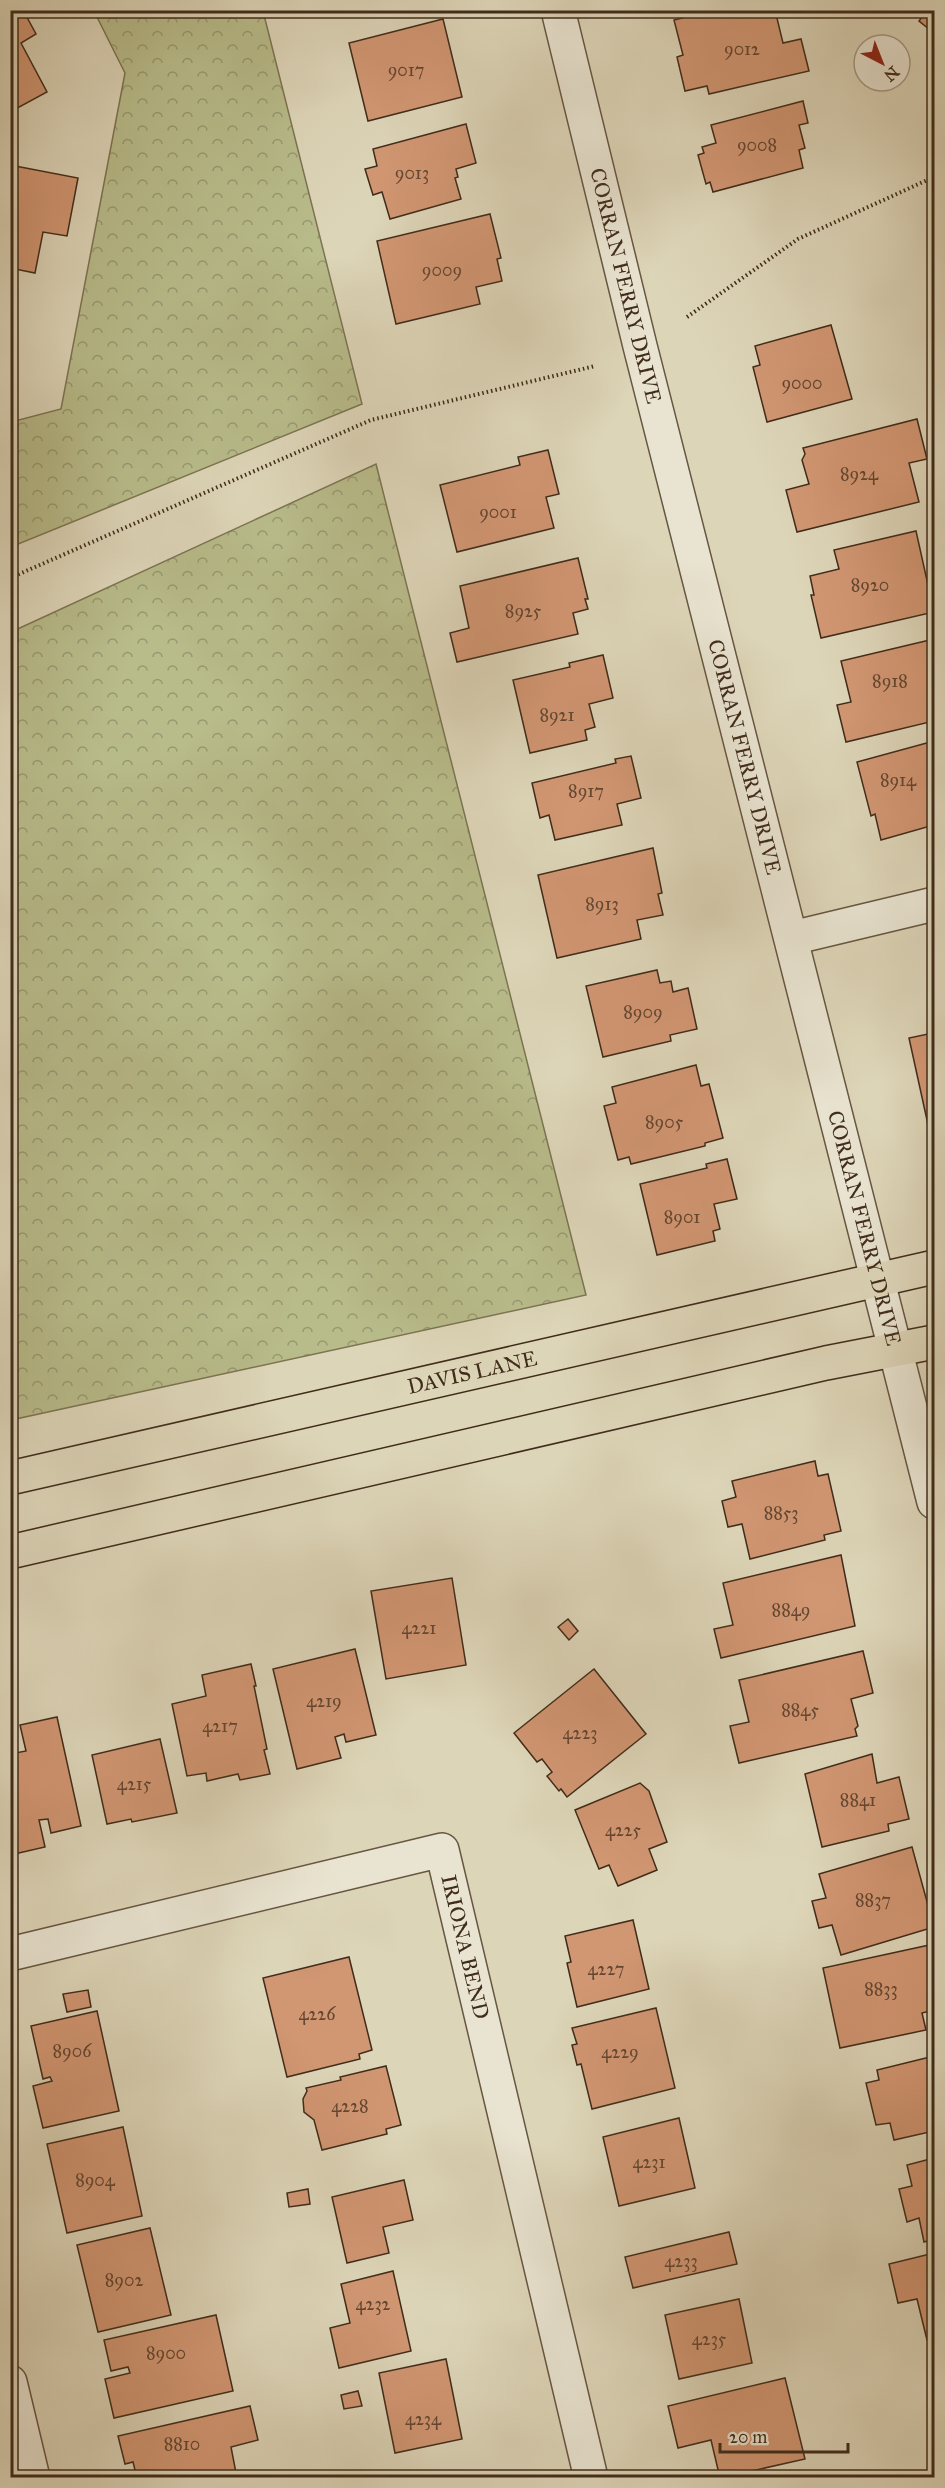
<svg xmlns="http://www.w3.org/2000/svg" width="945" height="2488" font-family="'IM FELL Great Primer',serif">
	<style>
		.forest { fill: url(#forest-crowns); stroke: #7c7452; stroke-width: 1.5 }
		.building { fill: #d19672; stroke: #402c1b; stroke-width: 1.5 }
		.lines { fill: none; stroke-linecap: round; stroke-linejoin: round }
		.minor-casing { stroke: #675642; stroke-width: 36 }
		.major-casing { stroke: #402c1b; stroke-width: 36 }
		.path { stroke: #402c1b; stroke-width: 4; stroke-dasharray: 1.5 3; stroke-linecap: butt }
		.minor { stroke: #e9e4d1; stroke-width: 33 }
		.major { stroke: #ddd5b8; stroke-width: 33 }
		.labels { text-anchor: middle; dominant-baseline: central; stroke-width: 5; stroke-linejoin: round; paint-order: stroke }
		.number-label { font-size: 18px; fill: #644631 }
		.street-label { font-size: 21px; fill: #402c1b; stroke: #e9e4d1 }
	</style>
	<defs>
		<pattern id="forest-crowns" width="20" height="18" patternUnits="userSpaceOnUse" patternTransform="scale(1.5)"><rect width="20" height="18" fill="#b8bb8a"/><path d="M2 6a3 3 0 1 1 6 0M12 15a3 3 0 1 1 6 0" fill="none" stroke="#979870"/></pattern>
	</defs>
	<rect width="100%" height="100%" fill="#ddd5b8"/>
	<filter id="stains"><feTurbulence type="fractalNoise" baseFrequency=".00333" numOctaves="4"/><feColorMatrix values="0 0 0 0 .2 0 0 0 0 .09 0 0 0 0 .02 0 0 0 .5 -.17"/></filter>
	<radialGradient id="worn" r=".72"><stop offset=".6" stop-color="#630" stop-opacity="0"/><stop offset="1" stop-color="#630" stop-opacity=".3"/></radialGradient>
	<!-- forest -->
	<g class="forest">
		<path d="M 94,11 L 263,11 L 362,404 L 11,547 L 11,422 L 61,409 L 125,73 Z"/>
		<path d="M 376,464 L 586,1295 L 11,1420 L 11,632 Z"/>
	</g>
	<!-- building -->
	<g class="building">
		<path d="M 10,10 L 23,10 L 36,34 L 21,43 L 47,92 L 10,112 Z"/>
		<path d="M 335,10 L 354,10 L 337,15 Z"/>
		<path d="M 714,10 L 775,10 L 783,43 L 801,39 L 809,71 L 709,94 L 707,86 L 685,91 L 677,57 L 683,55 L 674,20 Z"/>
		<path d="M 927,10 L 934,10 L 934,33 L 919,21 Z"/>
		<path d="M 443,19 L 462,97 L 368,121 L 349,43 Z"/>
		<path d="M 803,101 L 808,123 L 799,125 L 805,148 L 799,150 L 803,168 L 713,192 L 710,182 L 706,184 L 698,155 L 704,153 L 702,147 L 716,143 L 711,125 Z"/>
		<path d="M 466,124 L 476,163 L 456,169 L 458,177 L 455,178 L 461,199 L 390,219 L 382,192 L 373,195 L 365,169 L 377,166 L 373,149 Z"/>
		<path d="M 10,165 L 78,178 L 67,236 L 43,232 L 35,273 L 10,268 Z"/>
		<path d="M 490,214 L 501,258 L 497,259 L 502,281 L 476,287 L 480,304 L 396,324 L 377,241 Z"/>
		<path d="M 831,325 L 852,399 L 767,422 L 753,367 L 760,365 L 755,346 Z"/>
		<path d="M 917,419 L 927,459 L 909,463 L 919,502 L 797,532 L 786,490 L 809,484 L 802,460 L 805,454 L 803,448 Z"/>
		<path d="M 548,450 L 559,494 L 546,497 L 554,528 L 457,552 L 440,485 L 520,465 L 518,457 Z"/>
		<path d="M 916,531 L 934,612 L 821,638 L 811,595 L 814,595 L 810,576 L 839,569 L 834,550 Z"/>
		<path d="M 578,558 L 588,599 L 585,599 L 588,609 L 573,613 L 578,634 L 457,662 L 450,633 L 469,628 L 460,586 Z"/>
		<path d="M 934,639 L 934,721 L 846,742 L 837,705 L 851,702 L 841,661 Z"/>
		<path d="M 603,655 L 613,698 L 589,704 L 595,727 L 585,730 L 587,740 L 530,753 L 513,680 L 570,667 L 569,663 Z"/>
		<path d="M 934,741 L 934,825 L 881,840 L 875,814 L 871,816 L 857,762 Z"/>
		<path d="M 631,756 L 641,798 L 617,804 L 622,825 L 555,840 L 549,815 L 540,818 L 532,783 L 616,763 L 615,759 Z"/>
		<path d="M 653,848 L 662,893 L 658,894 L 663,915 L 637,920 L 641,939 L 557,958 L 538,875 Z"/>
		<path d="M 657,970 L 660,983 L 671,981 L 673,992 L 688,988 L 697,1029 L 670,1035 L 671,1041 L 603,1057 L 586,986 Z"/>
		<path d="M 934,1028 L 934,1152 L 909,1038 L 933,1033 L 932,1029 Z"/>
		<path d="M 696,1065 L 701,1086 L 709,1084 L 723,1138 L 705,1143 L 705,1146 L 631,1164 L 629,1157 L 618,1160 L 604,1106 L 616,1103 L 612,1087 Z"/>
		<path d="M 727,1159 L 737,1199 L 714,1204 L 720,1229 L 713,1231 L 715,1241 L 657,1255 L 640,1184 L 707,1168 L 706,1164 Z"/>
		<path d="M 815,1461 L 818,1476 L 828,1474 L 841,1531 L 824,1535 L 825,1540 L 750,1559 L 742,1524 L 728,1527 L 722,1501 L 736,1497 L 732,1481 Z"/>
		<path d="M 841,1555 L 855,1626 L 721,1658 L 714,1629 L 733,1625 L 723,1583 Z"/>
		<path d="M 452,1578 L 466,1665 L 386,1679 L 371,1591 Z"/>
		<path d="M 568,1619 L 578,1631 L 569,1640 L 558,1627 Z"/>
		<path d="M 355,1649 L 376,1735 L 346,1742 L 344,1734 L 335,1737 L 341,1758 L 297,1769 L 273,1669 Z"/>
		<path d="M 863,1651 L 873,1693 L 851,1699 L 858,1726 L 855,1729 L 857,1736 L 739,1763 L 730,1726 L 749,1722 L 739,1680 Z"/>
		<path d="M 251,1664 L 256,1686 L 254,1686 L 267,1749 L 264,1750 L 270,1774 L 240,1780 L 238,1774 L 207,1781 L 206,1773 L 187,1776 L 172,1704 L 206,1696 L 202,1675 Z"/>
		<path d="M 594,1669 L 646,1734 L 567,1797 L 561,1789 L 559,1791 L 547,1776 L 552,1772 L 542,1759 L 537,1762 L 514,1733 Z"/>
		<path d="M 57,1717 L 81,1826 L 51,1833 L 48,1819 L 39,1820 L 45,1847 L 10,1855 L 10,1754 L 26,1751 L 20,1725 Z"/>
		<path d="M 160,1739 L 177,1813 L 132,1822 L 131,1819 L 107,1824 L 92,1755 Z"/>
		<path d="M 872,1754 L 877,1783 L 899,1777 L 909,1819 L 888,1824 L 889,1831 L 822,1847 L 805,1774 Z"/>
		<path d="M 640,1783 L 649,1791 L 667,1842 L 649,1849 L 657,1870 L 618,1886 L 609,1865 L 599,1869 L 575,1810 Z"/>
		<path d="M 912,1847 L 934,1927 L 841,1955 L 832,1925 L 819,1928 L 812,1901 L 826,1898 L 819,1874 Z"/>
		<path d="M 633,1920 L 649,1989 L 577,2007 L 567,1963 L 571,1962 L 565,1936 Z"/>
		<path d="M 934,1944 L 934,2010 L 922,2013 L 926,2030 L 840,2048 L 823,1968 Z"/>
		<path d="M 349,1957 L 372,2050 L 359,2054 L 360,2059 L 287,2077 L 263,1978 Z"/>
		<path d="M 88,1990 L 91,2007 L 67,2012 L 63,1994 Z"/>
		<path d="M 656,2008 L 675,2088 L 592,2109 L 581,2064 L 577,2065 L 572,2045 L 577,2044 L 572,2028 Z"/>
		<path d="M 97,2011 L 119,2111 L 43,2128 L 33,2086 L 52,2081 L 50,2077 L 43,2079 L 31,2026 Z"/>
		<path d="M 934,2056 L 934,2131 L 894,2140 L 890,2123 L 876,2125 L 866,2083 L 879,2080 L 877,2070 Z"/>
		<path d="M 386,2066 L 401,2125 L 386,2129 L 387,2134 L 322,2150 L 314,2120 L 304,2112 L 303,2099 L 307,2091 L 306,2088 L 341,2080 L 340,2077 Z"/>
		<path d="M 679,2118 L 695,2188 L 619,2206 L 603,2137 Z"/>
		<path d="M 123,2127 L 142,2216 L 67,2233 L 47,2144 Z"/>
		<path d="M 934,2158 L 934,2239 L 924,2242 L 919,2218 L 907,2222 L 899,2189 L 912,2186 L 907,2165 Z"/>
		<path d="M 404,2180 L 413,2220 L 383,2227 L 389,2253 L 347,2263 L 332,2197 Z"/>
		<path d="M 308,2189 L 310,2204 L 289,2207 L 287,2193 Z"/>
		<path d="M 150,2228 L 171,2315 L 98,2332 L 77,2245 Z"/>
		<path d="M 729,2232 L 737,2264 L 633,2288 L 625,2257 Z"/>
		<path d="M 934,2253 L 934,2338 L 927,2340 L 917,2299 L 898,2303 L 889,2264 Z"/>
		<path d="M 393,2271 L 411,2351 L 339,2368 L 330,2328 L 350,2323 L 341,2284 Z"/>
		<path d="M 739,2299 L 752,2363 L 679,2379 L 665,2315 Z"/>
		<path d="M 216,2315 L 233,2391 L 114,2418 L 105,2379 L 130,2373 L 128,2367 L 111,2371 L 104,2340 Z"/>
		<path d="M 934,2358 L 934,2383 L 929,2360 Z"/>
		<path d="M 446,2359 L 462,2439 L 395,2453 L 379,2373 Z"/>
		<path d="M 785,2378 L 805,2459 L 720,2478 L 711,2440 L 678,2448 L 668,2406 Z"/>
		<path d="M 358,2391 L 362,2406 L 344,2409 L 341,2395 Z"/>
		<path d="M 250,2406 L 258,2440 L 231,2447 L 237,2478 L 137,2478 L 133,2462 L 125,2464 L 118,2436 Z"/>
	</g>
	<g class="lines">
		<defs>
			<g id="minor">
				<path id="s1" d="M 558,10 L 640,346 L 934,1502"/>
				<path d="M 792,938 L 934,904"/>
				<path id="s2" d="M 10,1954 L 442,1850 L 591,2478"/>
				<path d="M 10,2382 L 33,2478"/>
			</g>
			<g id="major">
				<path id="s3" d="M 10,1478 L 934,1267"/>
				<path d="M 10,1552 L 826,1363 L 934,1342"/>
			</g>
		</defs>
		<!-- minor casing -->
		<use href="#minor" class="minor-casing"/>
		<!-- major casing -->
		<use href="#major" class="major-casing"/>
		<!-- path -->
		<g class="path">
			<path d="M 687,317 L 798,239 L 934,177"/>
			<path d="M 10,578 L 371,420 L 595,366"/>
		</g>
		<!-- minor -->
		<use href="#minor" class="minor"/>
		<!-- major -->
		<use href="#major" class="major"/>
	</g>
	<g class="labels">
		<!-- number labels -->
		<g class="number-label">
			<text x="742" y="49">9012</text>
			<text x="406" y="70">9017</text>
			<text x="757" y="145">9008</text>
			<text x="412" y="173">9013</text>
			<text x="442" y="270">9009</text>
			<text x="802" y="383">9000</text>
			<text x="859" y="474">8924</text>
			<text x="498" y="512">9001</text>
			<text x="870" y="585">8920</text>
			<text x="523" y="611">8925</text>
			<text x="890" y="681">8918</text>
			<text x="557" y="715">8921</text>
			<text x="898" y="780">8914</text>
			<text x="586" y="791">8917</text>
			<text x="602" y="904">8913</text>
			<text x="643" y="1012">8909</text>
			<text x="664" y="1122">8905</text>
			<text x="682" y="1217">8901</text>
			<text x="781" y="1513">8853</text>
			<text x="791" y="1610">8849</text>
			<text x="419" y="1628">4221</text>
			<text x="324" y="1701">4219</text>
			<text x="800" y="1710">8845</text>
			<text x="220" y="1726">4217</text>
			<text x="580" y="1733">4223</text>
			<text x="134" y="1784">4215</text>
			<text x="858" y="1800">8841</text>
			<text x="623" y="1830">4225</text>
			<text x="873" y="1900">8837</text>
			<text x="606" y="1969">4227</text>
			<text x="881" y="1989">8833</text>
			<text x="317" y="2014">4226</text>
			<text x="72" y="2051">8906</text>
			<text x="620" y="2052">4229</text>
			<text x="350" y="2106">4228</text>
			<text x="649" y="2162">4231</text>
			<text x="95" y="2180">8904</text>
			<text x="681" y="2261">4233</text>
			<text x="124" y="2280">8902</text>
			<text x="373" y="2304">4232</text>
			<text x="709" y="2339">4235</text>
			<text x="166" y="2353">8900</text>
			<text x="423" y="2419">4234</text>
			<text x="182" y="2444">8810</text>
		</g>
		<!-- street labels -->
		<g class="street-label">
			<text stroke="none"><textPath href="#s1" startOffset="284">CORRAN FERRY DRIVE</textPath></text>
			<text stroke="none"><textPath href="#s1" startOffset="770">CORRAN FERRY DRIVE</textPath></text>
			<text stroke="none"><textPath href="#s1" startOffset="1256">CORRAN FERRY DRIVE</textPath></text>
			<text stroke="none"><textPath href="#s3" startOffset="474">DAVIS LANE</textPath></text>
			<text stroke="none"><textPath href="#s2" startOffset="544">IRIONA BEND</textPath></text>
		</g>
	</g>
	<!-- margin -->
	<rect width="945" height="2488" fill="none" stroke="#ddd5b8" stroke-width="36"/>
	<rect x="12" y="12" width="921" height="2464" fill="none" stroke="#402c1b" stroke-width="3"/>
	<rect x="18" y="18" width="909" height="2452" fill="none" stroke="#402c1b" stroke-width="1.5"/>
	<!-- north arrow -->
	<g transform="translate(882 63) rotate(138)"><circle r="28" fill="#e9e4d1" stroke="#a59a88" stroke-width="1.5"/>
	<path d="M0-4.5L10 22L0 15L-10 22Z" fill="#8f2418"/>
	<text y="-9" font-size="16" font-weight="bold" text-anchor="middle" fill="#402c1b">N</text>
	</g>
	<!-- scale -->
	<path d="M720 2443v9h128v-9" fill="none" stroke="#402c1b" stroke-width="3"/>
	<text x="729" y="2443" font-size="18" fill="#402c1b" stroke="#e9e4d1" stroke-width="4.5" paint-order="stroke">20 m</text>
	<rect width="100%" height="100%" filter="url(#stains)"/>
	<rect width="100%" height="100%" fill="url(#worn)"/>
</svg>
